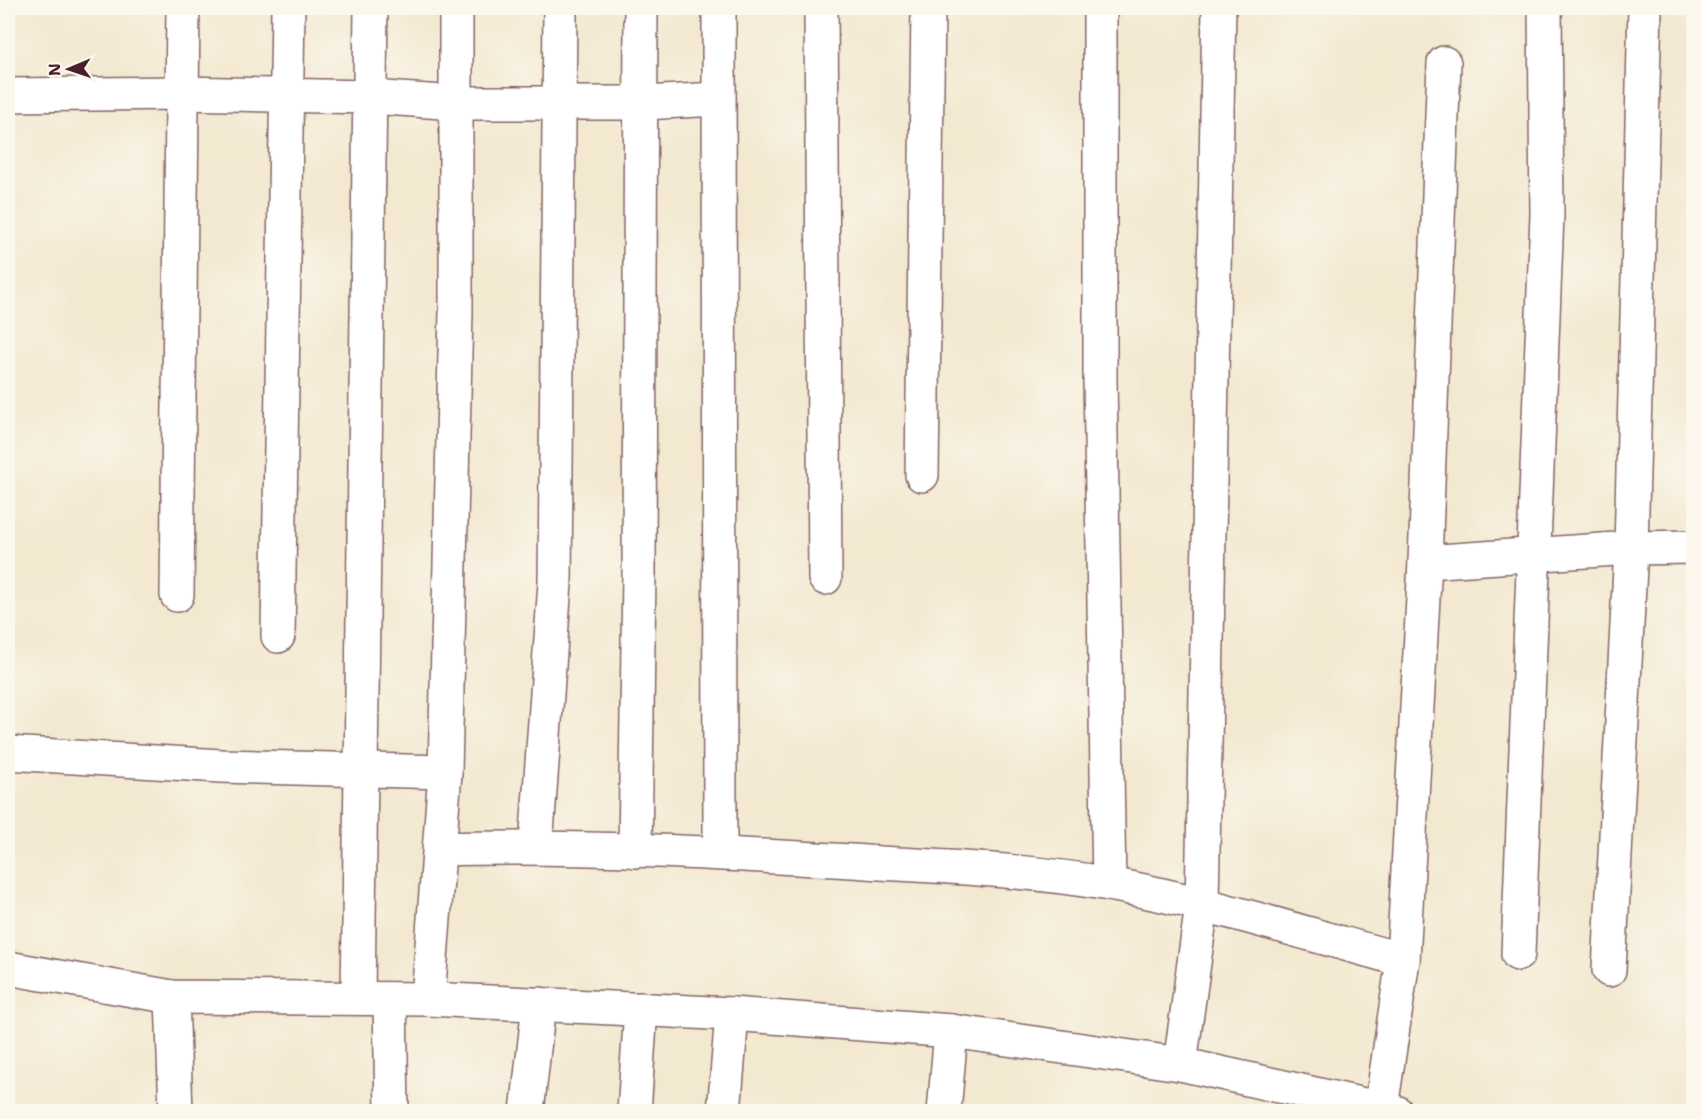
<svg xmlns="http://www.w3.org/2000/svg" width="1701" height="1119" font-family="'Shantell Sans',sans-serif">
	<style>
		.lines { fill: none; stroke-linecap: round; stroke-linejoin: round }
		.minor-casing { stroke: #856565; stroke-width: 36 }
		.minor { stroke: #fff; stroke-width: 33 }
	</style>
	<rect width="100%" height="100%" fill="#fbf7ec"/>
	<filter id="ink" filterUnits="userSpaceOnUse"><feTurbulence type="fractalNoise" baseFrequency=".0167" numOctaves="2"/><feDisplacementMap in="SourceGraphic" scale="12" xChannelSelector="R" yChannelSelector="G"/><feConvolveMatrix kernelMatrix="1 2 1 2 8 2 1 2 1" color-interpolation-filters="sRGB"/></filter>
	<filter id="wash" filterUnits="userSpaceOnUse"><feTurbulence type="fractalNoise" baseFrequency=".008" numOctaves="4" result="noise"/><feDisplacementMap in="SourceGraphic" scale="24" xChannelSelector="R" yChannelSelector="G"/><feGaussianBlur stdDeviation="1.35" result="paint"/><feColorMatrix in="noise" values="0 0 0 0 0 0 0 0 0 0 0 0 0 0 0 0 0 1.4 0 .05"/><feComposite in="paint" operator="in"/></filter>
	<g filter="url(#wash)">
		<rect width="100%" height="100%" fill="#f3e8d0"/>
	</g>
	<g filter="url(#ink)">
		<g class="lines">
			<defs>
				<g id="minor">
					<path d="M 719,8 L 720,853"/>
					<path d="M 821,8 L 825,578"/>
					<path d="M 1100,8 L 1100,380 L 1109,884"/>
					<path d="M 8,95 L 182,93 L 370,97 L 457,103 L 643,103 L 718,99"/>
					<path d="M 922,475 L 928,8"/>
					<path d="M 1425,562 L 1631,548 L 1694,547"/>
					<path d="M 177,595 L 183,8"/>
					<path d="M 278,636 L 288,8"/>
					<path d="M 8,753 L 221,766 L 445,772"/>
					<path d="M 536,846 L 555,583 L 560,8"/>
					<path d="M 440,849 C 577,845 714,853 851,861 C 937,867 1024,869 1109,884 C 1208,902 1306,934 1403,960"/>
					<path d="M 635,851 L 639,574 L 641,8"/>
					<path d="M 1518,954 L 1547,214 L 1545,8"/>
					<path d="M 8,968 L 172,997 L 428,999 L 732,1014 L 951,1031 L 1180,1064 L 1396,1112"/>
					<path d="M 1609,970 L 1631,548 L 1645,8"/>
					<path d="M 172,997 L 176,1112"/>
					<path d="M 358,998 L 371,8"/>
					<path d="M 390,999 L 392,1112"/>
					<path d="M 428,999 L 445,772 L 456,312 L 456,8"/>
					<path d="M 1180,1064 L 1202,905 L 1219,8"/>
					<path d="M 1381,1108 L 1403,960 L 1425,562 L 1444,63"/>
					<path d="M 527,1112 L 539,1004"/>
					<path d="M 634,1112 L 641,1009"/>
					<path d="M 724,1112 L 732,1014"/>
					<path d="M 944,1112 L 951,1031"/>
				</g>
			</defs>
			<!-- minor casing -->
			<use href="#minor" class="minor-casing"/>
			<!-- minor -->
			<use href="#minor" class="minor"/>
		</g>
	</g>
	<!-- margin -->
	<rect width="1701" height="1119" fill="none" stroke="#fbf7ec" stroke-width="30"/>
	<!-- north arrow -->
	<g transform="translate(69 69) rotate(268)" stroke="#fbf7ec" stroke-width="4.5" paint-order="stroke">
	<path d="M0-4.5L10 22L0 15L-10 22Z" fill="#4a1f2b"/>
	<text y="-9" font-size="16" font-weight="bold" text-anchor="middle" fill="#4a1f2b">N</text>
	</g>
</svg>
